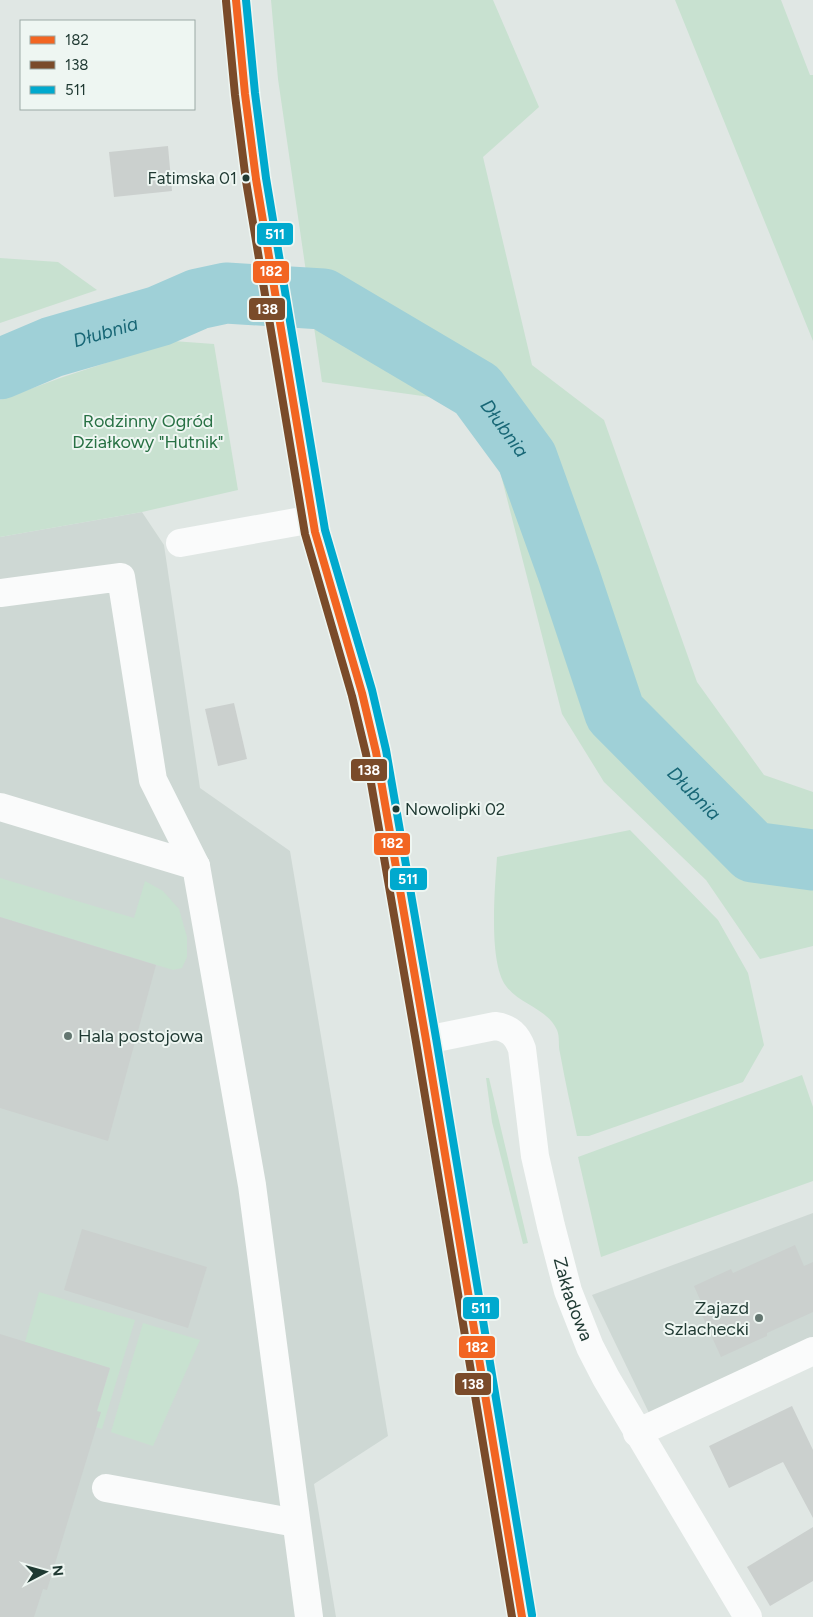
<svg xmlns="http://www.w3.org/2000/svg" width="813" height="1617" font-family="Figtree,sans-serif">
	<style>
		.built { fill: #ced8d4 }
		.green { fill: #c8e1d0 }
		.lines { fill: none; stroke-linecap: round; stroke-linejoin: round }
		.river { stroke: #9fd0d7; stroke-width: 61 }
		.building { fill: #cbd0ce }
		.major-casing { stroke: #bac3c1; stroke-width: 29 }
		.minor { stroke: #fafbfb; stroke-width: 28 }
		.major { stroke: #ccd4d2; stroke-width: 28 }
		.bus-1-casing { stroke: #eef6f2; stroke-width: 11 }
		.bus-2-casing { stroke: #eef6f2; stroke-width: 11 }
		.bus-3-casing { stroke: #eef6f2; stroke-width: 11 }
		.bus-1 { stroke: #f26522; stroke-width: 8 }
		.bus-2 { stroke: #7a4b2a; stroke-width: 8 }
		.bus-3 { stroke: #00a9ce; stroke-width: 8 }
		.bus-dot { fill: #1f3932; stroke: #eef6f2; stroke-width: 2 }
		.poi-dot { fill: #637670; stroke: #eef6f2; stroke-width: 2 }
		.labels { text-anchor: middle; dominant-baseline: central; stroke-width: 4; stroke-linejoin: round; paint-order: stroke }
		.bus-label { font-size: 17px; fill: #1f3932; stroke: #eef6f2; text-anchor: end }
		.park-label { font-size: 18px; fill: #287144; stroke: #eef6f2 }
		.poi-label { font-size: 18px; fill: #1f3932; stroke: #eef6f2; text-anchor: start }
		.street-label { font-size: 18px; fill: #1f3932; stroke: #eef6f2 }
		.water-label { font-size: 19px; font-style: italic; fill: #186776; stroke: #eef6f2 }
		.line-badge { stroke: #eef6f2; stroke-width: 2 }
		.badge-label { font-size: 14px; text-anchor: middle; font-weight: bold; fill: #fff }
	</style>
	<rect width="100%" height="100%" fill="#e0e7e4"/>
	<!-- built -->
	<g class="built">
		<path d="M 142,512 L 164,545 L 200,788 L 290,851 L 388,1436 L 314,1484 L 336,1617 L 0,1617 L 0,537 Z"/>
		<path d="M 813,1213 L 813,1341 L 650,1415 L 592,1295 Z"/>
	</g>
	<!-- green -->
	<g class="green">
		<path d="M 271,0 L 493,0 L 539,107 L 483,157 L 532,365 L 604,420 L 697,682 L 764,775 L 813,792 L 813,946 L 760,959 L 706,880 L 604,782 L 562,714 L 491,436 L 444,399 L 322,382 L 278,79 Z"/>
		<path d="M 675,0 L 781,0 L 810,75 L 813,75 L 813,341 Z"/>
		<path d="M 0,258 L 58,262 L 97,290 L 0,323 Z"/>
		<path d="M 173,341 L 214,344 L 238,490 L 142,512 L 0,537 L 0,400 L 63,377 Z"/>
		<path d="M 630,830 L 718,920 L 748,973 L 764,1045 L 743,1082 L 589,1136 L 577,1136 C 571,1108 565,1081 560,1053 C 558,1046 560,1037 557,1030 C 547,1008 520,1005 506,986 C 488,962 495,887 497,857 Z"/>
		<path d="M 0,878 L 134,918 L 145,881 L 163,891 L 179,909 L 187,937 L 187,957 L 182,968 L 173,970 L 0,917 Z"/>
		<path d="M 802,1075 L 813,1107 L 813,1181 L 601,1257 L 578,1157 Z"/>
		<path d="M 486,1078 L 489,1078 L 528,1243 L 523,1244 L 492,1122 Z"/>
		<path d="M 39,1292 L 135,1320 L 102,1429 L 96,1427 L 97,1411 L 110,1368 L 25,1342 Z"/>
		<path d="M 143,1323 L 200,1340 L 153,1446 L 111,1432 Z"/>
	</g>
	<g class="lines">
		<!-- river -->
		<path class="river" id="s1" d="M 0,369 L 52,347 L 159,316 L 198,299 L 226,293 L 323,299 L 477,390 L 527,458 L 569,575 L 615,713 L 753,852 L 813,860"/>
	</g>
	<!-- building -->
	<g class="building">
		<path d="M 168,146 L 172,191 L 114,197 L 109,152 Z"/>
		<path d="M 234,703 L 247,759 L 218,766 L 205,709 Z"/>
		<path d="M 0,917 L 156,965 L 108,1141 L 0,1108 Z"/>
		<path d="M 82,1229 L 207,1267 L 188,1328 L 64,1290 Z"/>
		<path d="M 795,1245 L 804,1266 L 813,1262 L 813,1312 L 767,1333 L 767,1336 L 721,1357 L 701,1313 L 705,1311 L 694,1286 L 731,1269 L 733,1273 Z"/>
		<path d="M 0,1334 L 110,1368 L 97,1411 L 101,1412 L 47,1590 L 43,1589 L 34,1617 L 0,1617 Z"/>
		<path d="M 792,1406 L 813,1450 L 813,1518 L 783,1462 L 729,1488 L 709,1446 Z"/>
		<path d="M 813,1527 L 813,1581 L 770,1606 L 747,1567 Z"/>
	</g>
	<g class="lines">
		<defs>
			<path id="major" d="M 236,0 L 245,94 L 256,179 L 315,532 L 362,693 L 376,752 L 426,1040 L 441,1136 L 522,1617"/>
		</defs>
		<!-- major casing -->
		<use href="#major" class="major-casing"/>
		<!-- minor -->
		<g class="minor">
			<path d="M 180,543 L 313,519"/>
			<path d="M 0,593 L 121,577 L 153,780 L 196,866"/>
			<path d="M 0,807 L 196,866 L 252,1185 L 309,1617"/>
			<path id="s2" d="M 426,1040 L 495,1026 C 510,1028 517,1035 522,1049 L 535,1156 L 551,1226 L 568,1291 L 590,1347 L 606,1378 L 748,1617"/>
			<path d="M 637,1433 L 813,1351"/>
			<path d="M 106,1488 L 296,1523"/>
		</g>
		<!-- major -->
		<use href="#major" class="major"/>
		<defs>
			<path id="bus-1" d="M 236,0 L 245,94 L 256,179 L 315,532 L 362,693 L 376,752 L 426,1040 L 522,1617"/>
			<path id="bus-2" d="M 226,1 L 235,95 L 246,181 L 305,534 L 352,696 L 366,754 L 416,1042 L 512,1617"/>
			<path id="bus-3" d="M 246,0 L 255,93 L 266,178 L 325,530 L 372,690 L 386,750 L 436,1038 L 532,1615"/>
		</defs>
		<!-- bus-1 casing -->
		<use href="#bus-1" class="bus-1-casing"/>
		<!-- bus-2 casing -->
		<use href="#bus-2" class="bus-2-casing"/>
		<!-- bus-3 casing -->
		<use href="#bus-3" class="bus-3-casing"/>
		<!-- bus-1 -->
		<use href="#bus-1" class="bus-1"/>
		<!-- bus-2 -->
		<use href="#bus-2" class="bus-2"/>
		<!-- bus-3 -->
		<use href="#bus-3" class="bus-3"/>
	</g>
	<!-- markers -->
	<g class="bus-dot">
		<circle cx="246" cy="178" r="4.5"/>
		<circle cx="396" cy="809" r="4.5"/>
	</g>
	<g class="poi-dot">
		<circle cx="68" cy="1036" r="5"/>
		<circle cx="759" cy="1318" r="5"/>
	</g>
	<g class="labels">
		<!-- bus labels -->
		<g class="bus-label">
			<text x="237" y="178">Fatimska 01</text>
			<text x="405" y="809" text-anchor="start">Nowolipki 02</text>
		</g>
		<!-- park labels -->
		<g class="park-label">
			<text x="148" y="421">Rodzinny Ogród<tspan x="148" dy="21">Działkowy "Hutnik"</tspan></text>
		</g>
		<!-- poi labels -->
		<g class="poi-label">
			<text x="78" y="1036">Hala postojowa</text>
			<text x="749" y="1308" text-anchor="end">Zajazd<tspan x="749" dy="21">Szlachecki</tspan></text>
		</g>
		<!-- street labels -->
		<g class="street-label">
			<text stroke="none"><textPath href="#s2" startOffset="364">Zakładowa</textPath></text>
		</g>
		<!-- water labels -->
		<g class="water-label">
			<text stroke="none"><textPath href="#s1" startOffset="112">Dłubnia</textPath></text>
			<text stroke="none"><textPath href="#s1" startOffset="562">Dłubnia</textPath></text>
			<text stroke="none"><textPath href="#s1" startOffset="982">Dłubnia</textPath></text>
		</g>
	</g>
	<g class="line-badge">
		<rect x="256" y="222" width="38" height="24" rx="5" fill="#00a9ce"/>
		<rect x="252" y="260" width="38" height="24" rx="5" fill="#f26522"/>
		<rect x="248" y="297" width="38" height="24" rx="5" fill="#7a4b2a"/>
		<rect x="350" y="758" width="38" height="24" rx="5" fill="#7a4b2a"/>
		<rect x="373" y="832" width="38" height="24" rx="5" fill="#f26522"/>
		<rect x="389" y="867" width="39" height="24" rx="5" fill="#00a9ce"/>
		<rect x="462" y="1296" width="38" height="24" rx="5" fill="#00a9ce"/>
		<rect x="458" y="1335" width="38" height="24" rx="5" fill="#f26522"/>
		<rect x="454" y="1372" width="38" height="24" rx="5" fill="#7a4b2a"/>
	</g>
	<g class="badge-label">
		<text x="275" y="239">511</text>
		<text x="271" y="276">182</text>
		<text x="267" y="314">138</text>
		<text x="369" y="775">138</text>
		<text x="392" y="848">182</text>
		<text x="408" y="884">511</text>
		<text x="481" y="1313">511</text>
		<text x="477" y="1352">182</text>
		<text x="473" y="1389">138</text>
	</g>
	<!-- legend -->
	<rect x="20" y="20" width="175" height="90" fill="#eef6f2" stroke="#9baaa5"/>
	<rect x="30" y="36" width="25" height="8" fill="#f26522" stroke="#9baaa5"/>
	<text x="65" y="45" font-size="15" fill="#1f3932">182</text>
	<rect x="30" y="61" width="25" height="8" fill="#7a4b2a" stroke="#9baaa5"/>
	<text x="65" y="70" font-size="15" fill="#1f3932">138</text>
	<rect x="30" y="86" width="25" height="8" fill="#00a9ce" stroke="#9baaa5"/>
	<text x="65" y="95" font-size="15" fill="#1f3932">511</text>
	<!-- north arrow -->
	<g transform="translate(45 1572) rotate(84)" stroke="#eef6f2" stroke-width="4" paint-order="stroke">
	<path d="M0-4L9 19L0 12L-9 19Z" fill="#1f3932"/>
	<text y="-8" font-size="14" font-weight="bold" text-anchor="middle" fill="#1f3932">N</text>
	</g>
</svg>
